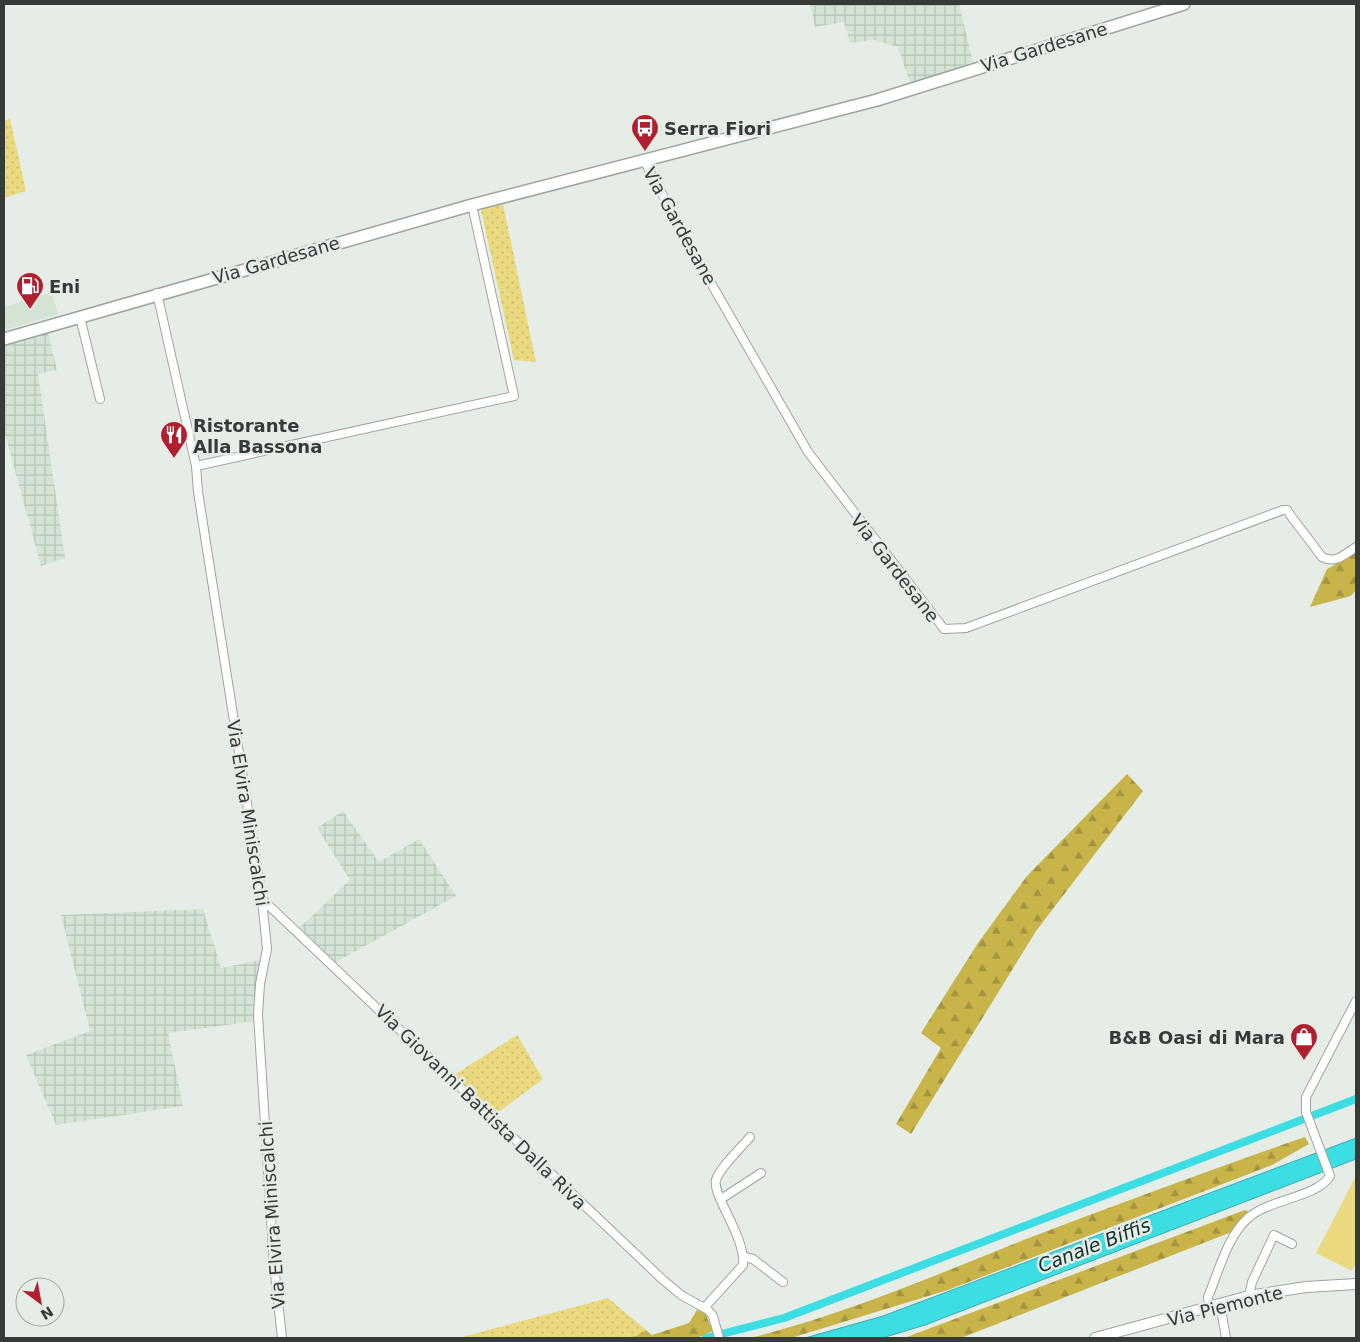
<svg xmlns="http://www.w3.org/2000/svg" width="1360" height="1342" font-family="'DejaVu Sans',sans-serif">
	<style>
		.built { fill: #d4e3d6 }
		.industrial { fill: url(#industrial-grid) }
		.grass { fill: url(#grass-dots) }
		.forest { fill: url(#forest-firs) }
		.park { fill: #ebd980 }
		.water { fill: #3cdde3; stroke: #3aacb0 }
		.lines { fill: none; stroke-linecap: round; stroke-linejoin: round }
		.canal { stroke: #3cdde3; stroke-width: 8 }
		.minor-casing { stroke: #9da59e; stroke-width: 10 }
		.tertiary-casing { stroke: #9da59e; stroke-width: 12 }
		.secondary-casing { stroke: #9da59e; stroke-width: 14 }
		.minor { stroke: #fff; stroke-width: 8 }
		.tertiary { stroke: #fff; stroke-width: 10 }
		.secondary { stroke: #fff; stroke-width: 11 }
		.labels { text-anchor: middle; dominant-baseline: central; stroke-width: 5; stroke-linejoin: round; paint-order: stroke }
		.street-label { font-size: 18px; fill: #373b38; stroke: #e5ede6 }
		.poi-label { font-size: 18px; font-weight: bold; fill: #373b38; stroke: #e5ede6; text-anchor: start }
		.water-label { font-size: 19px; font-style: italic; fill: #142e2f; stroke: #e5ede6 }
	</style>
	<defs>
		<pattern id="industrial-grid" width="8" height="8" patternUnits="userSpaceOnUse" patternTransform="scale(1.25)"><rect width="8" height="8" fill="#d4e3d6"/><path d="M0 4h8M4 0v8" fill="none" stroke="#b7c4b8"/></pattern>
		<pattern id="grass-dots" width="8" height="8" patternUnits="userSpaceOnUse" patternTransform="scale(1.25)"><rect width="8" height="8" fill="#ebd980"/><path d="M2 2h.1M6 6h.1" fill="none" stroke="#cabb6f" stroke-width="1.8" stroke-linecap="round"/></pattern>
		<pattern id="forest-firs" width="22" height="20" patternUnits="userSpaceOnUse" patternTransform="scale(1.25)"><rect width="22" height="20" fill="#c9b44a"/><path d="M5 1l3.5 6h-7zM16 11l3.5 6h-7z" fill="#a4943f"/></pattern>
	</defs>
	<rect width="100%" height="100%" fill="#e5ede6"/>
	<!-- built -->
	<path class="built" d="M 52,292 L 58,314 L 5,330 L 4,307 Z"/>
	<!-- industrial -->
	<g class="industrial">
		<path d="M 810,4 L 959,4 L 973,62 L 910,83 L 898,47 L 874,40 L 850,43 L 844,22 L 815,27 Z"/>
		<path d="M 48,333 L 57,370 L 38,374 L 65,558 L 41,566 L 4,430 L 4,346 Z"/>
		<path d="M 343,811 L 379,862 L 419,839 L 456,896 L 334,963 L 298,929 L 350,880 L 317,828 Z"/>
		<path d="M 203,909 L 221,968 L 261,960 L 256,1021 L 168,1033 L 183,1106 L 56,1125 L 26,1055 L 90,1031 L 61,915 Z"/>
	</g>
	<!-- grass -->
	<g class="grass">
		<path d="M 10,119 L 26,191 L 4,198 L 4,121 Z"/>
		<path d="M 503,204 L 536,362 L 514,360 L 481,210 Z"/>
		<path d="M 517,1035 L 543,1079 L 496,1114 L 454,1075 Z"/>
		<path d="M 608,1298 L 646,1330 L 636,1336 L 623,1338 L 459,1338 Z"/>
	</g>
	<!-- forest -->
	<g class="forest">
		<path d="M 1356,553 L 1356,590 L 1351,596 L 1310,607 L 1327,569 Z"/>
		<path d="M 1127,774 L 1143,791 L 1036,931 L 911,1134 L 896,1124 L 941,1048 L 921,1033 L 978,943 L 1027,876 Z"/>
		<path d="M 1305,1137 L 1309,1144 L 1272,1165 L 948,1290 L 791,1338 L 750,1338 C 843,1315 931,1277 1021,1241 C 1115,1205 1210,1170 1305,1137 Z"/>
		<path d="M 1245,1210 L 1249,1212 L 1234,1231 L 961,1338 L 904,1338 Z"/>
		<path d="M 697,1310 L 705,1313 L 713,1331 L 697,1338 L 623,1338 L 636,1336 L 646,1330 L 652,1335 L 689,1323 Z"/>
	</g>
	<!-- park -->
	<path class="park" d="M 1356,1176 L 1356,1262 L 1352,1271 L 1316,1253 Z"/>
	<!-- water -->
	<path class="water" d="M 1356,1138 L 1356,1159 L 925,1325 L 882,1338 L 805,1338 L 883,1316 Z"/>
	<g class="lines">
		<!-- canal -->
		<path class="canal" d="M 706,1338 L 784,1318 L 1356,1099"/>
		<defs>
			<g id="minor">
				<path d="M 644,160 L 692,250 L 808,452 L 944,629 L 966,628 L 1283,510 L 1287,510 L 1291,516 L 1322,557 C 1335,564 1344,555 1356,547"/>
				<path d="M 157,293 L 196,466 L 198,492 L 262,899 L 267,949 L 260,984 L 258,1015 L 274,1265 L 282,1338"/>
				<path d="M 80,317 L 100,399"/>
				<path d="M 196,466 L 514,396 L 472,205"/>
				<path d="M 262,899 L 662,1279 L 681,1295 L 708,1310 L 713,1316 L 719,1338"/>
				<path d="M 721,1199 L 761,1173"/>
				<path d="M 744,1257 L 753,1259 L 783,1282"/>
				<path d="M 1249,1296 L 1252,1282 L 1274,1235 L 1292,1244"/>
				<path d="M 1220,1304 L 1226,1338"/>
				<path d="M 1209,1306 L 1208,1297 C 1219,1271 1227,1237 1248,1218 C 1269,1199 1316,1198 1330,1176 L 1306,1112 L 1306,1097 L 1356,1001"/>
				<path d="M 705,1307 L 743,1265 C 746,1237 712,1196 716,1180 C 720,1167 741,1148 750,1137"/>
			</g>
			<path id="tertiary" d="M 1095,1338 L 1249,1296 L 1306,1287 L 1356,1284"/>
			<path id="secondary" d="M 4,339 L 472,205 L 877,100 L 1184,4"/>
		</defs>
		<!-- minor casing -->
		<use href="#minor" class="minor-casing"/>
		<!-- tertiary casing -->
		<use href="#tertiary" class="tertiary-casing"/>
		<!-- secondary casing -->
		<use href="#secondary" class="secondary-casing"/>
		<!-- minor -->
		<use href="#minor" class="minor"/>
		<!-- tertiary -->
		<use href="#tertiary" class="tertiary"/>
		<!-- secondary -->
		<use href="#secondary" class="secondary"/>
	</g>
	<!-- icons -->
	<defs>
		<symbol id="bus-pin" viewBox="-11 -11 22 30"><path d="M0 17L-7.5 6A9.5 9.5 0 1 1 7.5 6Z" fill="#b11e2d" stroke="#e5ede6"/><path d="M-5-6H5V4H4V6H2V4H-2V6H-4V4H-5ZM-3.5-4V0h7V-4ZM-3.5 1.2v1.5H-2V1.2ZM2 1.2v1.5H3.5V1.2Z" fill="#fff"/></symbol>
		<symbol id="fuel-pin" viewBox="-11 -11 22 30"><path d="M0 17L-7.5 6A9.5 9.5 0 1 1 7.5 6Z" fill="#b11e2d" stroke="#e5ede6"/><path d="M-5.5-6h7V0h2V4h1.3V-2.5L3-4.5l.8-.8L6-3V5H2.5V1h-1V6h-7ZM-4.2-4.7v3.2H.2V-4.7Z" fill="#fff"/></symbol>
		<symbol id="restaurant-pin" viewBox="-11 -11 22 30"><path d="M0 17L-7.5 6A9.5 9.5 0 1 1 7.5 6Z" fill="#b11e2d" stroke="#e5ede6"/><path d="M-5-6h1v4h1v-4h1v4h1v-4h1v5L-1.5 .5V6h-2V.5L-5-1ZM5-6V6H3V1.5H1.5Q1.5-4 5-6Z" fill="#fff"/></symbol>
		<symbol id="shop-pin" viewBox="-11 -11 22 30"><path d="M0 17L-7.5 6A9.5 9.5 0 1 1 7.5 6Z" fill="#b11e2d" stroke="#e5ede6"/><path d="M-5-2.5h2.3a2.7 3.5 0 0 1 5.4 0H5L5.5 6h-11ZM-1.5-2.5h3a1.5 2.3 0 0 0-3 0Z" fill="#fff"/></symbol>
	</defs>
	<g fill-rule="evenodd">
		<use href="#bus-pin" x="629" y="112" width="32" height="43"/>
		<use href="#fuel-pin" x="14" y="270" width="32" height="43"/>
		<use href="#restaurant-pin" x="158" y="419" width="32" height="43"/>
		<use href="#shop-pin" x="1288" y="1021" width="32" height="43"/>
	</g>
	<g class="labels">
		<!-- street labels -->
		<g class="street-label">
			<text transform="translate(1044 47) rotate(-17)">Via Gardesane</text>
			<text transform="translate(680 226) rotate(61)">Via Gardesane</text>
			<text transform="translate(276 260) rotate(-16)">Via Gardesane</text>
			<text transform="translate(895 568) rotate(52)">Via Gardesane</text>
			<text transform="translate(248 813) rotate(81)">Via Elvira Miniscalchi</text>
			<text transform="translate(481 1107) rotate(44)">Via Giovanni Battista Dalla Riva</text>
			<text transform="translate(272 1215) rotate(-94)">Via Elvira Miniscalchi</text>
			<text transform="translate(1225 1306) rotate(-14)">Via Piemonte</text>
		</g>
		<!-- poi labels -->
		<g class="poi-label">
			<text x="664" y="128">Serra Fiori</text>
			<text x="49" y="286">Eni</text>
			<text x="193" y="425">Ristorante<tspan x="193" dy="21">Alla Bassona</tspan></text>
			<text x="1285" y="1037" text-anchor="end">B&amp;B Oasi di Mara</text>
		</g>
		<!-- water labels -->
		<g class="water-label">
			<text transform="translate(1094 1245) rotate(-21)">Canale Biffis</text>
		</g>
	</g>
	<!-- border -->
	<rect width="1360" height="1342" fill="none" stroke="#373b38" stroke-width="10"/>
	<!-- north arrow -->
	<g transform="translate(40 1302) rotate(148)"><circle r="24" fill="#e5ede6" stroke="#9fa6a0"/>
	<path d="M0-4L9 19L0 12L-9 19Z" fill="#b11e2d"/>
	<text y="-8" font-size="14" font-weight="bold" text-anchor="middle" fill="#373b38">N</text>
	</g>
</svg>
